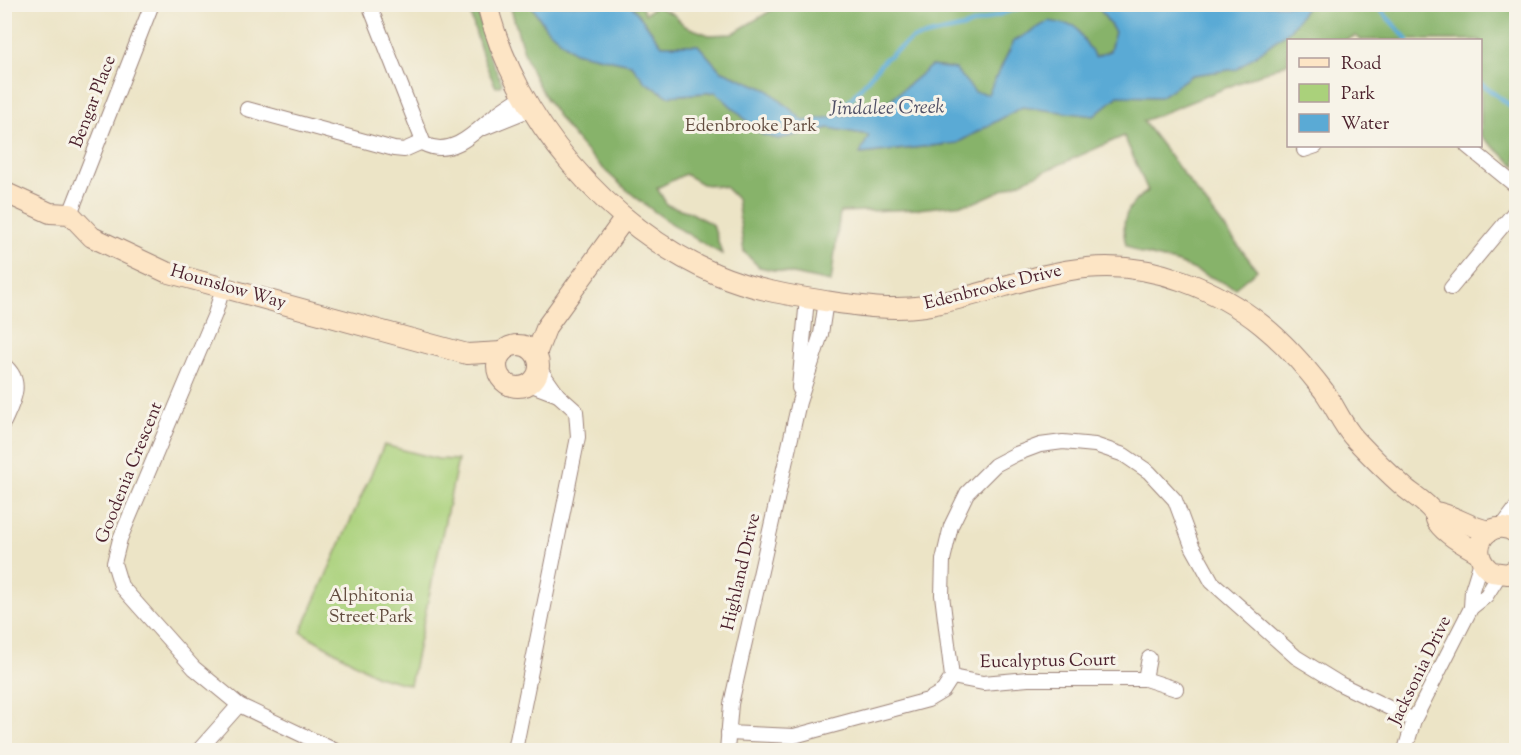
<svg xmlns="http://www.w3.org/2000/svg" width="1521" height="755" font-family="'Sorts Mill Goudy',serif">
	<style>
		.green { fill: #aad17b; stroke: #7a7853; stroke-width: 1.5 }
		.forest { fill: #87b36b; stroke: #68694b; stroke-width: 1.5 }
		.water { fill: #5aaad5; stroke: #526480; stroke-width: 1.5 }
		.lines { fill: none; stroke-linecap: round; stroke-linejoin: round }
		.stream { stroke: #5aaad5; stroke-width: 4.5 }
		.street-casing { stroke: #9b8278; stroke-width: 16 }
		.secondary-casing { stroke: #9b8278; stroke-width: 22 }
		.street { stroke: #fff; stroke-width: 14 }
		.secondary { stroke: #fde5c5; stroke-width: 20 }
		.labels { text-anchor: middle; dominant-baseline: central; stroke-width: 6; stroke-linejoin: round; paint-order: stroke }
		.street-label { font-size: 18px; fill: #4a1f2b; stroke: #f7f3e8 }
		.park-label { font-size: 18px; fill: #624c3f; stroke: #f7f3e8 }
		.water-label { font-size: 20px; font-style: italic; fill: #505066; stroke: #f7f3e8 }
	</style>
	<rect width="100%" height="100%" fill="#f7f3e8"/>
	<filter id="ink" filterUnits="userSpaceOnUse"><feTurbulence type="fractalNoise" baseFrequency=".0167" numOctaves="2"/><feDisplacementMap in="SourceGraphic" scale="12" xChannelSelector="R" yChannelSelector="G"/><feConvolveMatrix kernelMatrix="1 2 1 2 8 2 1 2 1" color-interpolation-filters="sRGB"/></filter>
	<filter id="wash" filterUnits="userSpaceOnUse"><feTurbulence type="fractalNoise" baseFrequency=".008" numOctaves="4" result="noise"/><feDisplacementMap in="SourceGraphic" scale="24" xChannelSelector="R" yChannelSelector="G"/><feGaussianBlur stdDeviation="1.35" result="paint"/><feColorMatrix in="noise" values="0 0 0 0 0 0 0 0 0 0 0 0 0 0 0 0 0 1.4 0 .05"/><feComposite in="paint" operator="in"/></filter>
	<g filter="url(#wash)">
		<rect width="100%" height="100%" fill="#ece4c6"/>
		<!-- green -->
		<path class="green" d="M 384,445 L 438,459 L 458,460 L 410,685 L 377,676 L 301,632 Z"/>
		<!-- forest -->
		<g class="forest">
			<path d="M 782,4 L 1097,5 L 1115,32 L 1110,51 L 1095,57 L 1075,26 L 1014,41 L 988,94 L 975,93 L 955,69 L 931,66 L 878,110 L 804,122 L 768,90 L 720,70 L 698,45 L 662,45 L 631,5 L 641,5 L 645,14 L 656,6 L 673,14 L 685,26 L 709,35 L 732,34 Z"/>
			<path d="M 468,5 L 476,5 L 488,53 L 502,83 L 500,86 L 496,87 C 482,60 476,33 468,5 Z"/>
			<path d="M 510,5 L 531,5 L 546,28 L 574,52 L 631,64 C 661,103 671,96 716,92 L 761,134 L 778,139 L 829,128 L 869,135 L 861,154 L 957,143 L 1022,107 L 1094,116 L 1118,96 L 1160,97 L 1192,75 L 1237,69 L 1290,30 L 1308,5 L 1368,5 L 1382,12 L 1379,5 L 1516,5 L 1516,166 L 1481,136 L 1480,40 L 1362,40 L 1356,36 L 1344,40 L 1288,40 L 1288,63 L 1143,121 L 1257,270 L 1235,288 L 1179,263 L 1140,253 L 1126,245 C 1120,221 1126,205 1148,191 L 1124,136 L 973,203 L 918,209 L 840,212 L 831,282 L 759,267 L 744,252 L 737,199 L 725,187 L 702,184 L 685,174 L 657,188 L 667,205 L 690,212 L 713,225 L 722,254 C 650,215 579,159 539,86 C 525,62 518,32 510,5 Z"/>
		</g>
		<!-- water -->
		<path class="water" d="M 531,5 L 631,5 L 662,45 L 698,45 L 720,70 L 768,90 L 804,121 L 878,110 L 931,66 L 955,69 L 975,92 L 988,94 L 1014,41 L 1049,21 L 1075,26 L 1095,57 L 1110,51 L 1115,32 L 1097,5 L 1308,5 L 1290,30 L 1237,69 L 1192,75 L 1160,97 L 1118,96 L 1094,116 L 1022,107 L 957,143 L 860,154 L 869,135 L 829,128 L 778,139 L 761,134 L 716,92 L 668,96 L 645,82 L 631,64 L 574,52 L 546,28 Z"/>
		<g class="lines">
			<!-- stream -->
			<g class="stream">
				<path d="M 1375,4 L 1408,40"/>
				<path d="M 1480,83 L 1516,110"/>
				<path d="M 834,119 L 885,59 L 912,39 L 964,27 L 1030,4"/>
			</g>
		</g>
	</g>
	<g filter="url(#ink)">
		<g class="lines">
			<defs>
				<g id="street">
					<path d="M 369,4 L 424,144 C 452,158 475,132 495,115 C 504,108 514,102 523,96"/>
					<path d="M 247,109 L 394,149 L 404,150 L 422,142"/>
					<path d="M 484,128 L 531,109"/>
					<path d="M 1467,146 L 1516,186"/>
					<path d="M 1304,150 L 1316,146"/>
					<path d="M 70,214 L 152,4"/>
					<path d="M 223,288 L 215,314 L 120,539 L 114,563 L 121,586 L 194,668 L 239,705 L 334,750"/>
					<path d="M 1451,288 L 1516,210"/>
					<path d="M 4,365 C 25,382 13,402 4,422"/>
					<path d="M 529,384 L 558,395"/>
					<path d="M 799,388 L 807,298"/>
					<path d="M 1501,528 L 1516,508"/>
					<path d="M 1471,608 L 1472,590 L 1481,561"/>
					<path d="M 952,677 L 983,683 L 1028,679 L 1145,679 L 1176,689"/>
					<path d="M 1145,679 L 1149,658"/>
					<path d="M 728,733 L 794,736 L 928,700 L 943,691 L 952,677 L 942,595 L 943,560 L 951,526 L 967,493 L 995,465 L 1016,454 L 1040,445 L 1063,442 L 1095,445 L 1124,455 L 1149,472 L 1175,500 L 1192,546 L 1212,582 L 1296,657 L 1340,684 L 1414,720"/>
					<path d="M 199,750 L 239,705"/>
					<path d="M 515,750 L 578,437 L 576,411 L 558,395 L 539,368"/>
					<path d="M 727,750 L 731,704 L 742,655 L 799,402 L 821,334 L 826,301"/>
					<path d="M 1405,750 L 1414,720 L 1471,608 L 1486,596 L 1500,574"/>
				</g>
				<g id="secondary">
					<path d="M 487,4 C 514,117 609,229 716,274 C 751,289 787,295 825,301 C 859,306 891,311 925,306 C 1019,290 1083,244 1183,281 C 1246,304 1284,339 1324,391 C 1335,406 1342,425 1355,439 C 1371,456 1387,472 1404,487 C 1413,495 1426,502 1433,512 C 1439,519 1433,516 1438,523 C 1446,535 1467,546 1479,553"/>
					<path d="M 4,192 L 50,213 L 70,214 L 92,237 L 166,272 L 467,354 L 502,352"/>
					<circle cx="518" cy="366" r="21"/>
					<path d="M 536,354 L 547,326 L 625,218"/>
					<path d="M 1434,512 C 1454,514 1469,528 1490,531"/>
					<path d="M 1516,533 C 1489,514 1463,551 1492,572 L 1508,574 L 1516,569"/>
				</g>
			</defs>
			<!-- street casing -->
			<use href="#street" class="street-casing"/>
			<!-- secondary casing -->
			<use href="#secondary" class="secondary-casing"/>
			<!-- street -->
			<use href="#street" class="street"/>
			<!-- secondary -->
			<use href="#secondary" class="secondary"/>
		</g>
	</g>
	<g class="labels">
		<!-- street labels -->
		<g class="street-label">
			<text transform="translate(94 102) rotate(-69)">Bengar Place</text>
			<text transform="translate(228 288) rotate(16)">Hounslow Way</text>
			<text transform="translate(993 288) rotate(-14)">Edenbrooke Drive</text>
			<text transform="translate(130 473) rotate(-68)">Goodenia Crescent</text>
			<text transform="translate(742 572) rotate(-77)">Highland Drive</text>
			<text transform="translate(1048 662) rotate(-1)">Eucalyptus Court</text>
			<text transform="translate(1421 671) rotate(-64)">Jacksonia Drive</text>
		</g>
		<!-- park labels -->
		<g class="park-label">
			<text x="751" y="127">Edenbrooke Park</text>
			<text x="371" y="597">Alphitonia<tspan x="371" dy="21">Street Park</tspan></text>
		</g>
		<!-- water labels -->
		<g class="water-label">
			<text transform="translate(887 109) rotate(-1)">Jindalee Creek</text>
		</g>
	</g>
	<!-- margin -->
	<rect width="1521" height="755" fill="none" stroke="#f7f3e8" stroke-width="24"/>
	<!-- legend -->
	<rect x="1287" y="39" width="195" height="108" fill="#f7f3e8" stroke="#b29e9c" stroke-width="1.5"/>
	<rect x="1299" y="58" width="30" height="9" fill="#fde5c5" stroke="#b29e9c" stroke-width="1.5"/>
	<text x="1341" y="69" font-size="18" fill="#4a1f2b">Road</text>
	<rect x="1299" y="84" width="30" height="18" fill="#aad17b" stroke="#b29e9c" stroke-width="1.5"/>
	<text x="1341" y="99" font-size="18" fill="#4a1f2b">Park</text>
	<rect x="1299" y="114" width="30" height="18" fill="#5aaad5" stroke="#b29e9c" stroke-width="1.5"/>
	<text x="1341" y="129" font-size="18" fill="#4a1f2b">Water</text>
</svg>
